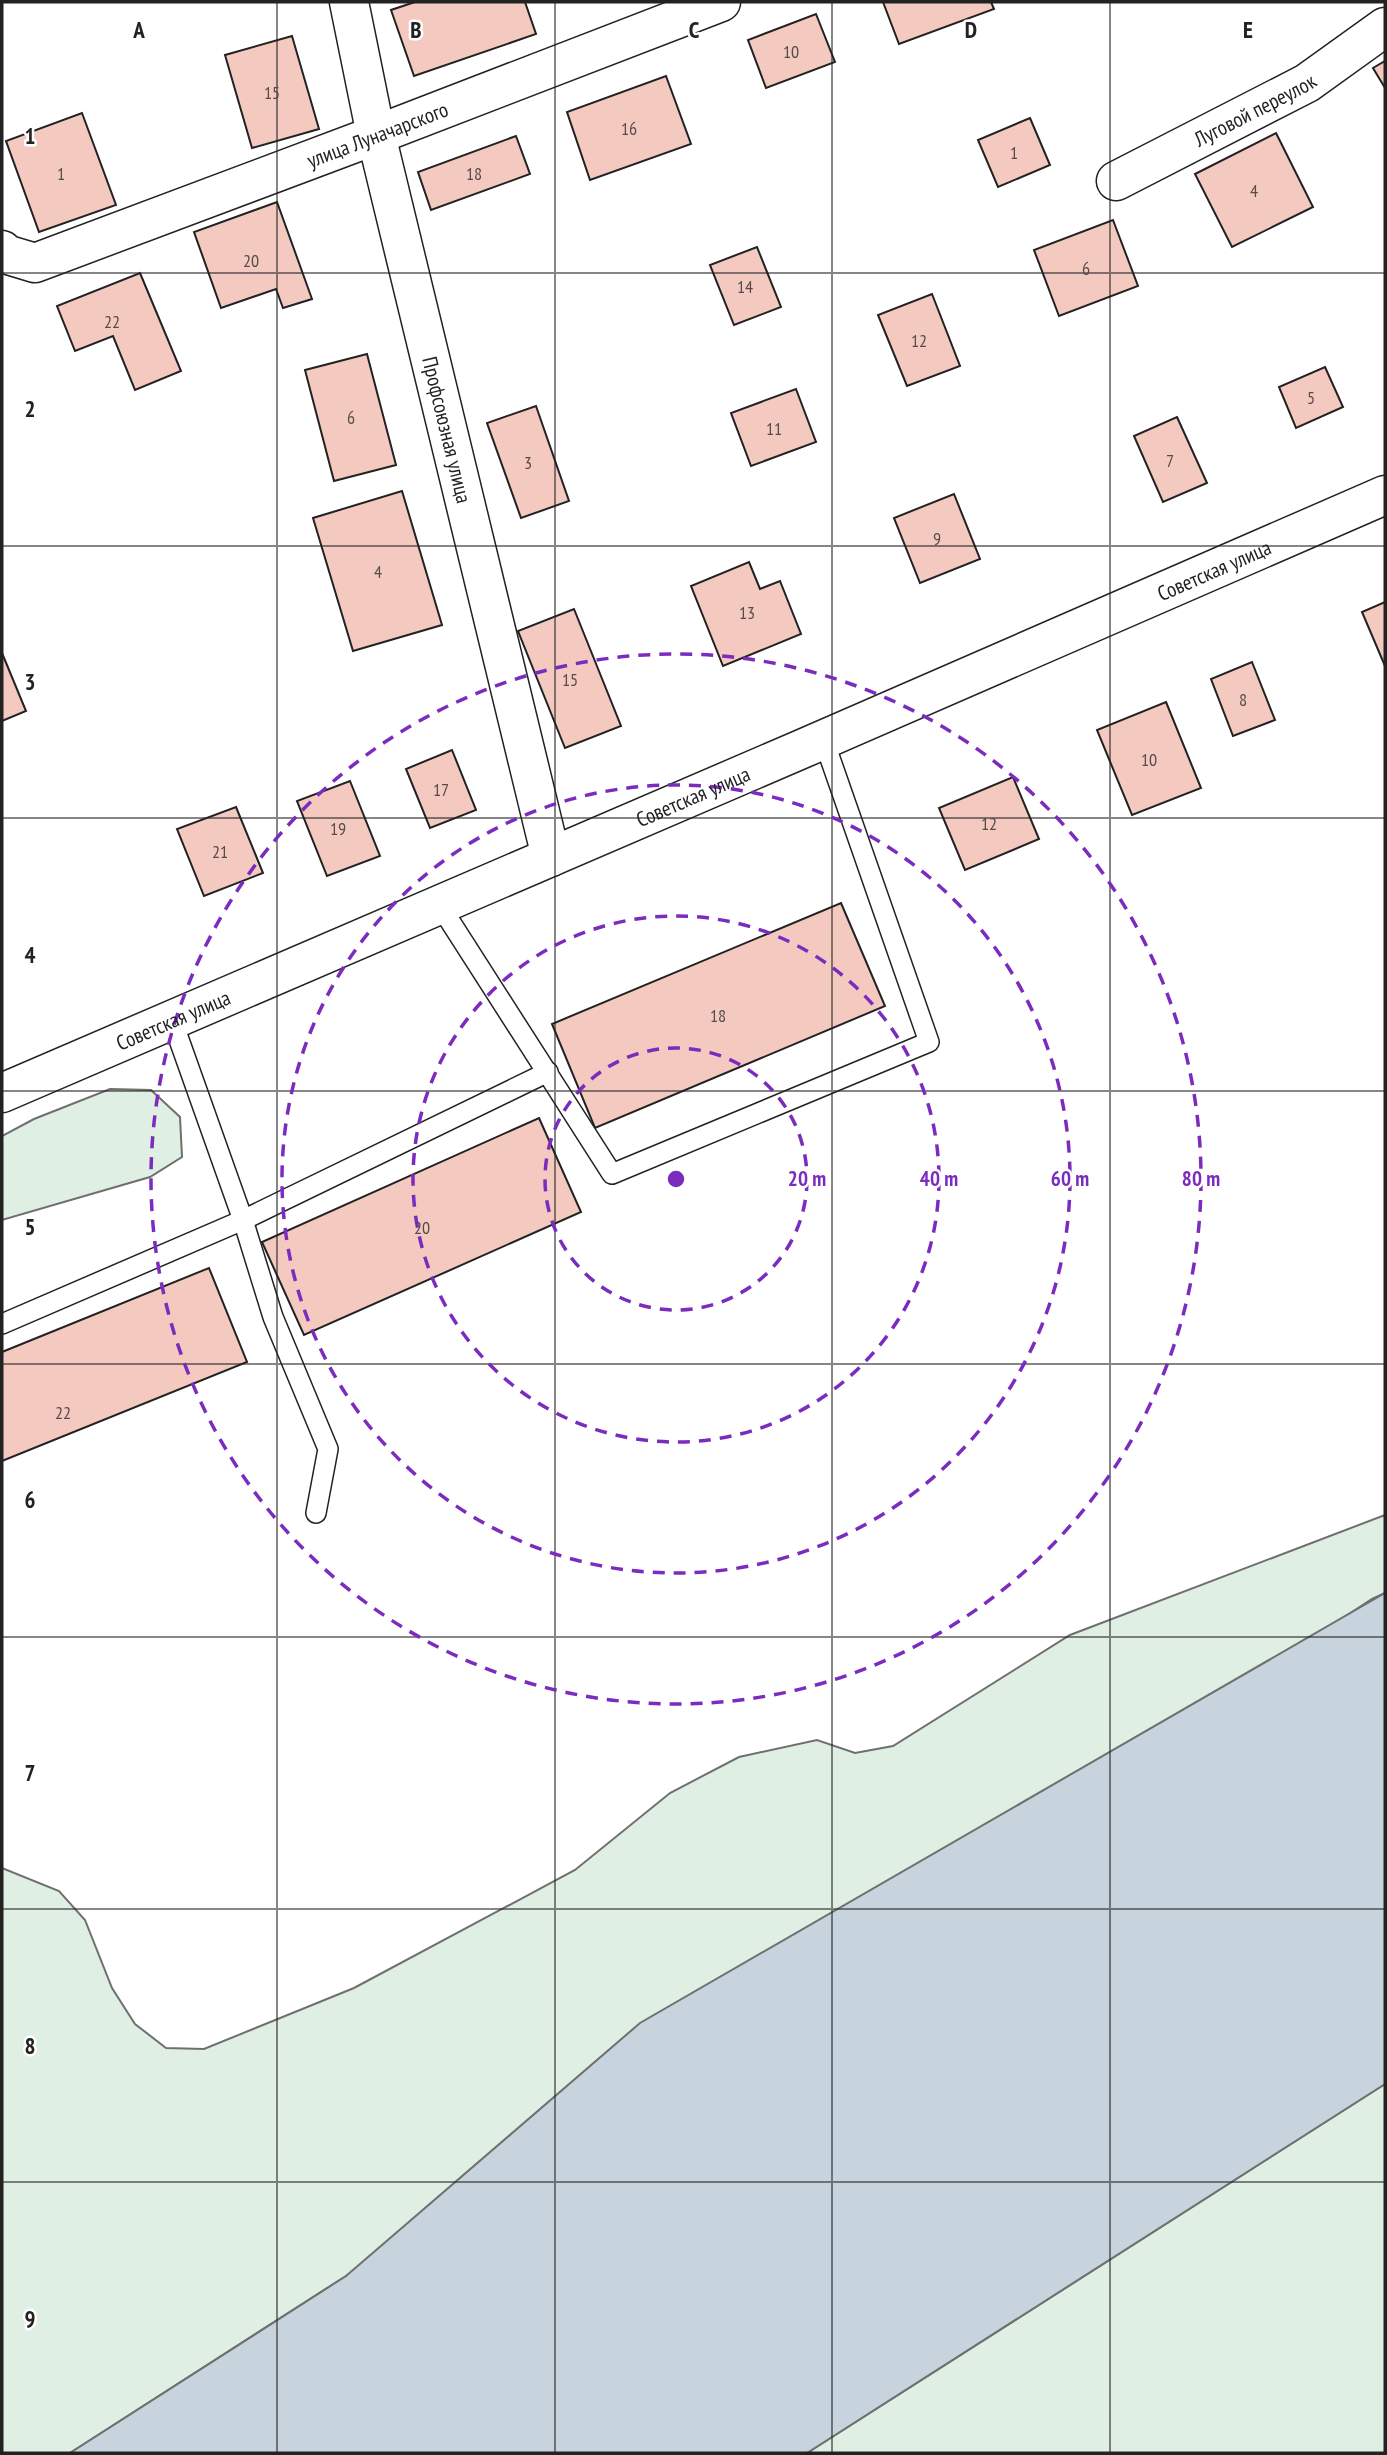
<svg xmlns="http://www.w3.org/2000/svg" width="1387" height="2455" font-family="'PT Sans Narrow',sans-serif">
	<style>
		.green { fill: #e0efe3; stroke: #6f6f6f; stroke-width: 2 }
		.water { fill: #c7d3dd; stroke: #6f6f6f; stroke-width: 2 }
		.building { fill: #f3c9c0; stroke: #222; stroke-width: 2 }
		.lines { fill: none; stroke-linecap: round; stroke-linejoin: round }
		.service-casing { stroke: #222; stroke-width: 22 }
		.minor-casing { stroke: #222; stroke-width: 41 }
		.primary-casing { stroke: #222; stroke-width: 41 }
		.service { stroke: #fff; stroke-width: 19 }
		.minor { stroke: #fff; stroke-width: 38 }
		.primary { stroke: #fff; stroke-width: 38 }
		.grid { fill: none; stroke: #222; stroke-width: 2; stroke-opacity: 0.55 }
		.ring { fill: none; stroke: #7b2cbf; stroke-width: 3.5; stroke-dasharray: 12 9 }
		.labels { text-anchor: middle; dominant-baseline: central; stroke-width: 5; stroke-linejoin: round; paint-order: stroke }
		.number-label { font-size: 18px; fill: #564c4a }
		.street-label { font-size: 21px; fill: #222; stroke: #fff }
		.grid-label { font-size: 23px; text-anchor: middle; font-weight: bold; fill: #222; stroke: #fff; stroke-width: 5; stroke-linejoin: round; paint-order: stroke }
		.centre { fill: #7b2cbf; stroke: #fff; stroke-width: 3.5 }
		.ring-label { font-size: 21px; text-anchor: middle; font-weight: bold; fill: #7b2cbf; stroke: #fff; stroke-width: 5; stroke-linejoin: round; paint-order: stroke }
	</style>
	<rect width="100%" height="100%" fill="#fff"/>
	<!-- green -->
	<g class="green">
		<path d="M 110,1089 L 151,1090 L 180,1117 L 182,1157 L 150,1177 L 2,1220 L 2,1136 L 34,1119 Z"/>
		<path d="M 1385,1515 L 1385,1593 L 1372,1599 L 346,2276 L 70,2453 L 2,2453 L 2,1868 L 59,1891 L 85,1920 L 112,1988 L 135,2024 L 166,2048 L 204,2049 L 354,1988 L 575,1870 L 670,1793 L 739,1757 L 817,1740 L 855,1753 L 893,1746 L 1070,1635 Z"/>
		<path d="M 1385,2084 L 1385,2453 L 807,2453 Z"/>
	</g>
	<!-- water -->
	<path class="water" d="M 1385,1593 L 1385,2084 L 807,2453 L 70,2453 L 346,2276 L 640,2023 Z"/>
	<!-- building -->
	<g class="building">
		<path d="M 415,2 L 525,2 L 536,34 L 414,76 L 391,10 Z"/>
		<path d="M 883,2 L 991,2 L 994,9 L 899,44 Z"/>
		<path d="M 816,14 L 835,62 L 766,88 L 748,40 Z"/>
		<path d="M 292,36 L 319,129 L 252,148 L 225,55 Z"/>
		<path d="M 1385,61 L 1385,88 L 1373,68 Z"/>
		<path d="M 666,76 L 691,144 L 590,180 L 567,112 Z"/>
		<path d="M 82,113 L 116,205 L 39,232 L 6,141 Z"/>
		<path d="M 1030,118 L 1050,165 L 998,187 L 978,140 Z"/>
		<path d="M 1276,133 L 1313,207 L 1232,247 L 1195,174 Z"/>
		<path d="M 516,136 L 530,174 L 431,210 L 418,172 Z"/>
		<path d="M 277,202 L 312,299 L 283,308 L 276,289 L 221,308 L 194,232 Z"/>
		<path d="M 1113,220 L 1138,286 L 1059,316 L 1034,250 Z"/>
		<path d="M 757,247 L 781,307 L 734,325 L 710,265 Z"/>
		<path d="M 140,273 L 181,371 L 135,390 L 113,336 L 75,351 L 57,306 Z"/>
		<path d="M 932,294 L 960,366 L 907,386 L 878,315 Z"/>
		<path d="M 367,354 L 396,465 L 334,481 L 305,370 Z"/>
		<path d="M 1325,367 L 1343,407 L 1296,428 L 1279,387 Z"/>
		<path d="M 796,389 L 816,442 L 751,466 L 731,413 Z"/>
		<path d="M 536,406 L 569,501 L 521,518 L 487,423 Z"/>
		<path d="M 1177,417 L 1207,483 L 1163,502 L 1134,436 Z"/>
		<path d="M 402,491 L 442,625 L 353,651 L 313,518 Z"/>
		<path d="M 954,494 L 980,559 L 920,583 L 894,518 Z"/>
		<path d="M 749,562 L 760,589 L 780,581 L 801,634 L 723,666 L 691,586 Z"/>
		<path d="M 1385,602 L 1385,666 L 1362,612 Z"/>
		<path d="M 574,609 L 621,726 L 565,748 L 518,631 Z"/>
		<path d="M 2,653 L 26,711 L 2,721 Z"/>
		<path d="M 1252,662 L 1275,720 L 1233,736 L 1211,679 Z"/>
		<path d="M 1166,702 L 1201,788 L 1132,815 L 1097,730 Z"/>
		<path d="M 452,750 L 476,810 L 430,828 L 406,769 Z"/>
		<path d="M 1013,777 L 1039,839 L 965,870 L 939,808 Z"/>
		<path d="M 350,781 L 380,856 L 327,876 L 297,801 Z"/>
		<path d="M 236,807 L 263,873 L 204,896 L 177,829 Z"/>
		<path d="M 841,903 L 885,1006 L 595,1128 L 552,1024 Z"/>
		<path d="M 539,1118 L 581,1212 L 304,1335 L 262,1242 Z"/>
		<path d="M 209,1268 L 247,1362 L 2,1461 L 2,1352 Z"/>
	</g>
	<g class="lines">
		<defs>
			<g id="service">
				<path d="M 439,904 L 612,1174 L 929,1042 L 824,741"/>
				<path d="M 172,1020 L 243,1220 L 273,1317 L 328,1449 L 316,1513"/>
				<path d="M 2,1324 L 243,1220 L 548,1072"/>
			</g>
			<g id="minor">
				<path id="s1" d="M 349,2 L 376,135 L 551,857"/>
				<path id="s2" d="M 1116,181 L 1307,83 L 1385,27"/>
				<path id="s3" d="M 2,250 L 5,254 L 35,263 L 376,135 L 721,2"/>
			</g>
			<g id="primary">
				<path id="s4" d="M 2,1093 C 464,895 925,697 1385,495"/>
			</g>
		</defs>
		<!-- service casing -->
		<use href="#service" class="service-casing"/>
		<!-- minor casing -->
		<use href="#minor" class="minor-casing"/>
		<!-- primary casing -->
		<use href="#primary" class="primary-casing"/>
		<!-- service -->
		<use href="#service" class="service"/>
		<!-- minor -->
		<use href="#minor" class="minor"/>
		<!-- primary -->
		<use href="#primary" class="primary"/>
	</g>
	<!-- grid -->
	<path class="grid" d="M 277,2 L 277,2453M 555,2 L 555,2453M 832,2 L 832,2453M 1110,2 L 1110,2453M 2,273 L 1385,273M 2,546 L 1385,546M 2,818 L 1385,818M 2,1091 L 1385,1091M 2,1364 L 1385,1364M 2,1637 L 1385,1637M 2,1909 L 1385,1909M 2,2182 L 1385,2182"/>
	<!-- distance rings -->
	<g class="ring">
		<circle cx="676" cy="1179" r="131"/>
		<circle cx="676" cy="1179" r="263"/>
		<circle cx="676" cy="1179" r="394"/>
		<circle cx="676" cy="1179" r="525"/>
	</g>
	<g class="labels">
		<!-- number labels -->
		<g class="number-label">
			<text x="791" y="51">10</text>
			<text x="272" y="92">15</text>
			<text x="629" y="128">16</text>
			<text x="1014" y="152">1</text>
			<text x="61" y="173">1</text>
			<text x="474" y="173">18</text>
			<text x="1254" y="190">4</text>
			<text x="251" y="260">20</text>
			<text x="1086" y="268">6</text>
			<text x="745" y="286">14</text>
			<text x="112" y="321">22</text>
			<text x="919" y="340">12</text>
			<text x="1311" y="397">5</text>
			<text x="351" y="417">6</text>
			<text x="774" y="428">11</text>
			<text x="1170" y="460">7</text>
			<text x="528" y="462">3</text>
			<text x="937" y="538">9</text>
			<text x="378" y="571">4</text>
			<text x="747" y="612">13</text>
			<text x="570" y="679">15</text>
			<text x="1243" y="699">8</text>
			<text x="1149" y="759">10</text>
			<text x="441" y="789">17</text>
			<text x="989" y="823">12</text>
			<text x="338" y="828">19</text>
			<text x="220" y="851">21</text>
			<text x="718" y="1015">18</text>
			<text x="422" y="1227">20</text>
			<text x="63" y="1412">22</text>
		</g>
		<!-- street labels -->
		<g class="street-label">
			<text stroke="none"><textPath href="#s2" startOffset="156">Луговой переулок</textPath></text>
			<text stroke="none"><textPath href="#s3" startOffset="402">улица Луначарского</textPath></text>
			<text stroke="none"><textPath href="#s1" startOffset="439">Профсоюзная улица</textPath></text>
			<text stroke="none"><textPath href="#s4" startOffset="1320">Советская улица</textPath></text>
			<text stroke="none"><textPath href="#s4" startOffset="752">Советская улица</textPath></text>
			<text stroke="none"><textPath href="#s4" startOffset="186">Советская улица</textPath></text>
		</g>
	</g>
	<g class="grid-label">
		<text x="139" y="38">A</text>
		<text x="416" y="38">B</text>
		<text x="694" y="38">C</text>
		<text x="971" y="38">D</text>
		<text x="1248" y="38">E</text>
		<text x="30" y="144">1</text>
		<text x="30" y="417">2</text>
		<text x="30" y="690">3</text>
		<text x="30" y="963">4</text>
		<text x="30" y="1235">5</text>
		<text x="30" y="1508">6</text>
		<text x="30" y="1781">7</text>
		<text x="30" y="2054">8</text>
		<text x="30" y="2327">9</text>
	</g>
	<circle cx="676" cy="1179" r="10" class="centre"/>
	<g class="ring-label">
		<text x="807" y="1186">20 m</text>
		<text x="939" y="1186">40 m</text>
		<text x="1070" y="1186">60 m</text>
		<text x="1201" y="1186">80 m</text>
	</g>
	<!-- border -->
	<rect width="1387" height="2455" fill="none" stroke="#222222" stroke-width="7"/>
</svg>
